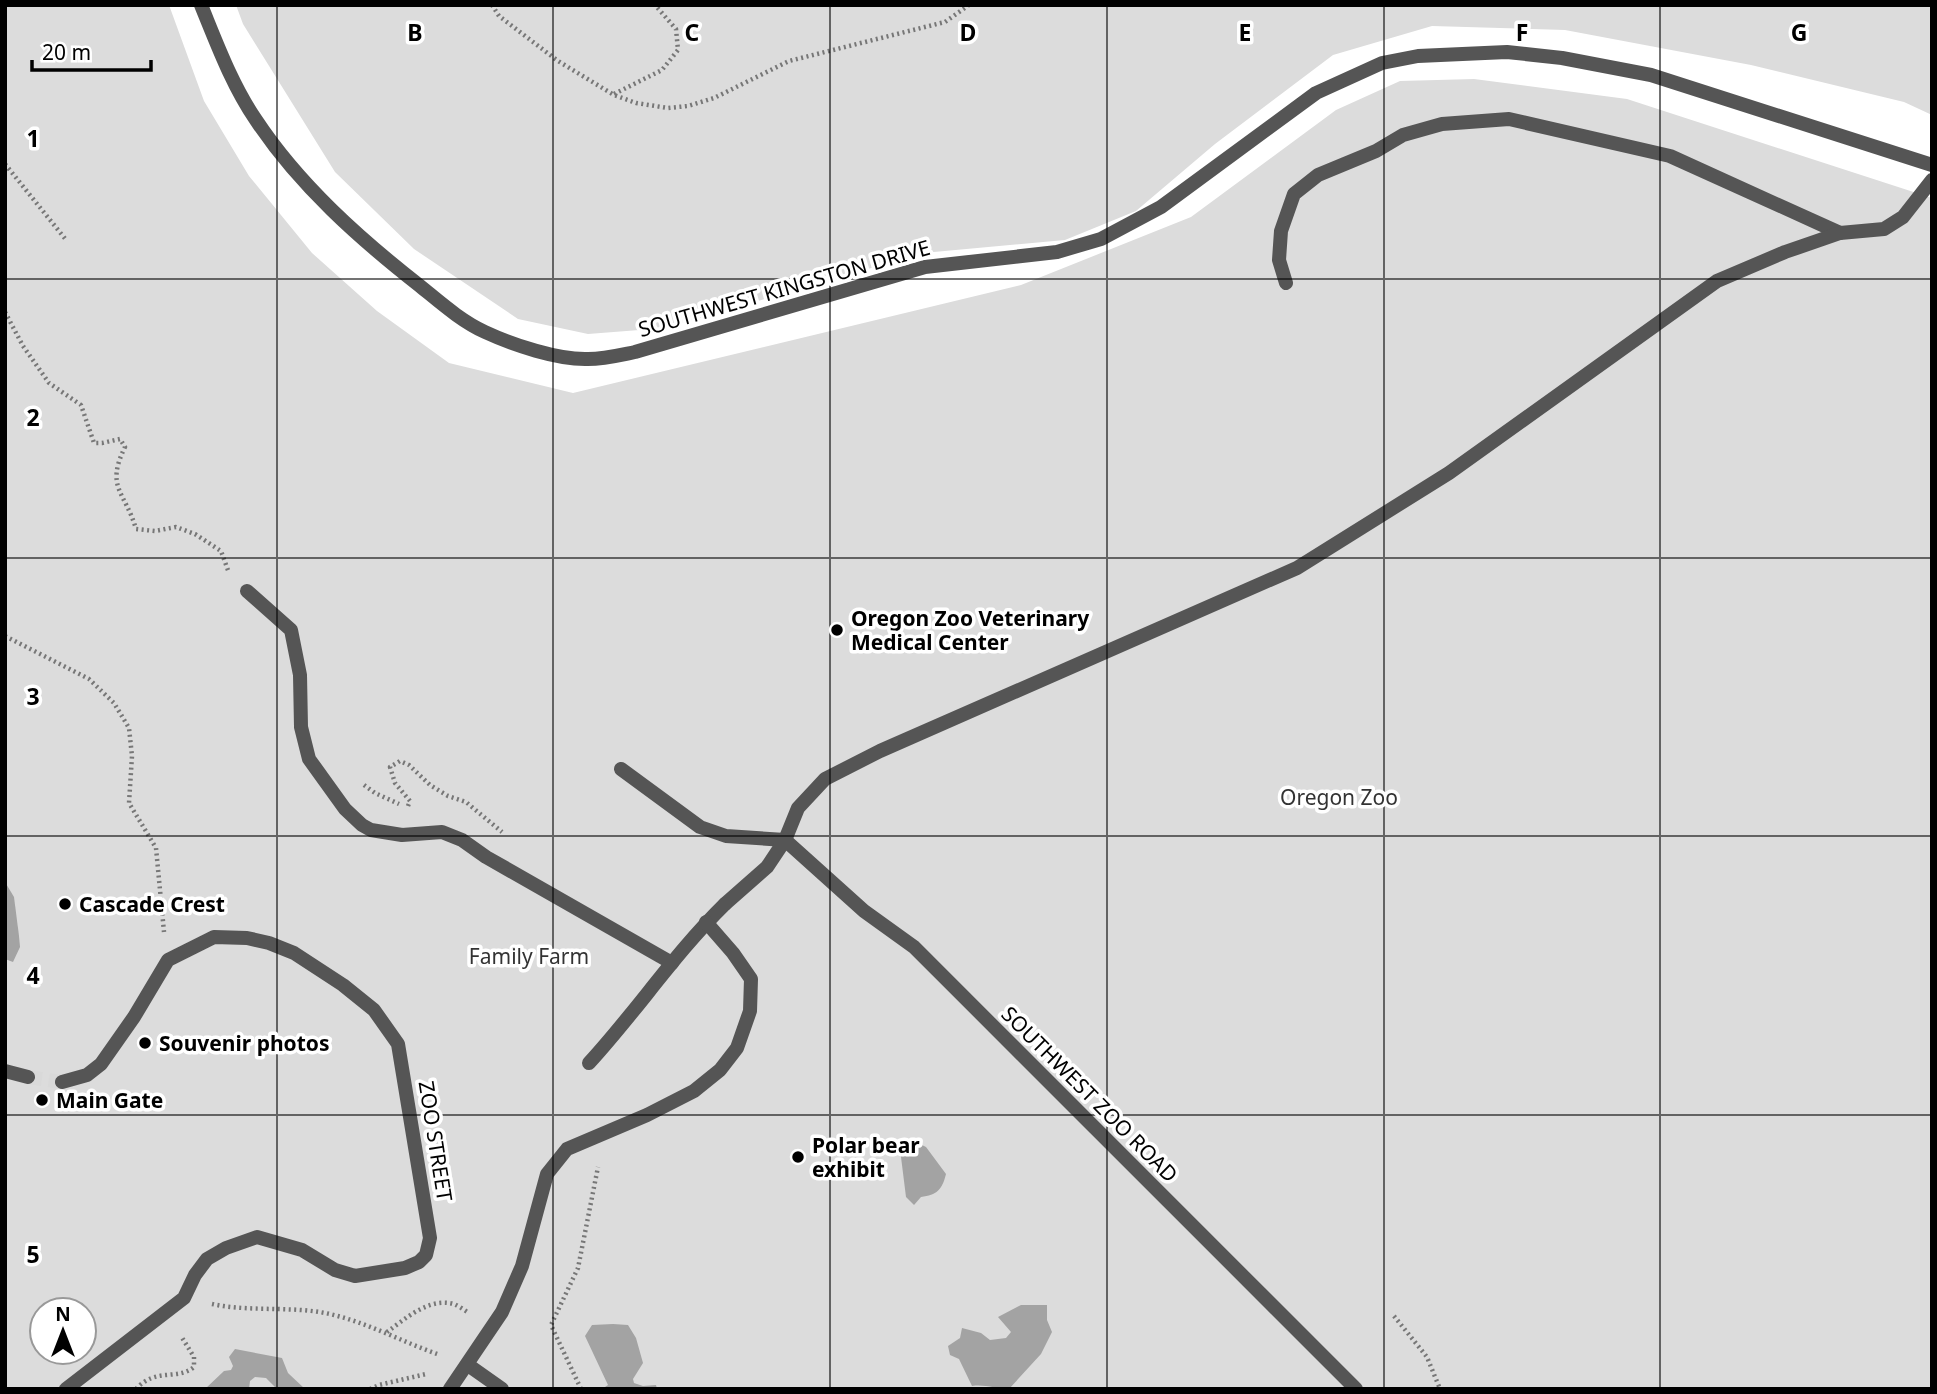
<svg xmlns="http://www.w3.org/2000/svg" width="1937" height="1394" font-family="'Noto Sans',sans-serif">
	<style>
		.green { fill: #dcdcdc; fill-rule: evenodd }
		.water { fill: #a3a3a3 }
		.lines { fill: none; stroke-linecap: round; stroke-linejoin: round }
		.pedestrian-tunnel { stroke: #d9d9d9; stroke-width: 14; stroke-dasharray: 14 7; stroke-linecap: butt }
		.path { stroke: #777; stroke-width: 4.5; stroke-dasharray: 2 3.5; stroke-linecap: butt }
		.service { stroke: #555; stroke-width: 14 }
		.pedestrian { stroke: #555; stroke-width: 14 }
		.minor { stroke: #555; stroke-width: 14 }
		.grid { fill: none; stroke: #000; stroke-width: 2; stroke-opacity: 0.55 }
		.poi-dot { fill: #000; stroke: #fff; stroke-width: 2.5 }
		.labels { text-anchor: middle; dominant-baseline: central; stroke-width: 7; stroke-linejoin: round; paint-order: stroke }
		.street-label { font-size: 21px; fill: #000; stroke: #fff }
		.poi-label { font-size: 21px; font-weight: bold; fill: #000; stroke: #fff; text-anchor: start }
		.park-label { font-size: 21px; fill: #333; stroke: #fff }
		.grid-label { font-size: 23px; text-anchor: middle; font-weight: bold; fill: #000; stroke: #fff; stroke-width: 7; stroke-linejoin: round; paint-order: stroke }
	</style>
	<rect width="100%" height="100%" fill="#fff"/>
	<!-- green -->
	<g class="green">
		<path d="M 5,5 L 169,5 L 204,101 L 249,176 L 312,253 L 377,311 L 449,363 L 573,393 L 1021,285 L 1191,217 L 1336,110 L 1400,81 L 1474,79 L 1627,99 L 1932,198 L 1932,1389 L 5,1389 ZM 42,1310 L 84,1310 L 84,1352 L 42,1352 Z"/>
		<path d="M 236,5 L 1932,5 L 1932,115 L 1904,102 L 1751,65 L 1565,30 L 1432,26 L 1333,55 L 1215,144 L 1136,211 L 1065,240 L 923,253 L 665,328 L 588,334 L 518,319 L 414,249 L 335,172 L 243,24 Z"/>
	</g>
	<!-- water -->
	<g class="water">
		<path d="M 5,882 L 14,897 L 19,936 L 20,947 L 13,962 L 5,959 Z"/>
		<path d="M 914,1141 L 926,1147 L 946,1174 C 942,1190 937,1195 921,1197 L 914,1205 L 906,1197 L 900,1149 Z"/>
		<path d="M 1021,1305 L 1047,1305 L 1047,1320 L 1052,1332 L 1041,1354 L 1009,1389 C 996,1389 985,1384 972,1386 L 959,1359 L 950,1355 L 948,1346 L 960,1338 L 962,1328 L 981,1333 L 990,1340 L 1006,1338 L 1011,1332 L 998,1317 Z"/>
		<path d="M 613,1324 L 628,1325 L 636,1338 L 643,1363 L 633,1379 L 634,1383 L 643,1386 L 656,1385 L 657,1389 L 602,1389 L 608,1385 L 585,1336 L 592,1325 Z"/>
		<path d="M 235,1349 L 282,1358 L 288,1373 L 305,1389 L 277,1389 L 266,1378 L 255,1377 L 250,1381 L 249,1389 L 205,1389 L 224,1371 L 231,1370 L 233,1366 L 229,1357 Z"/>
	</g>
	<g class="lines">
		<!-- pedestrian-tunnel -->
		<path class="pedestrian-tunnel" d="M 28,1077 L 62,1082"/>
		<!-- path -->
		<g class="path">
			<path d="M 492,5 L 499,16 L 558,61 L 614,95 L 636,103 L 668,108 L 688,106 L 714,98 L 789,61 L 945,22 L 969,5"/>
			<path d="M 614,94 L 662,70 L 678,50 L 676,29 L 655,5"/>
			<path d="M 5,164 L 67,241"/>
			<path d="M 5,312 L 23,346 L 49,383 L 81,405 L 94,443 L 102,443 L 120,439 L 125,447 C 105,488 125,491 136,529 L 155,531 L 176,527 L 195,534 L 221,551 L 229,573"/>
			<path d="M 5,636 L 89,679 L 114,703 L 129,728 L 132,756 L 129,803 L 156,848 L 164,932"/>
			<path d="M 364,785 L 375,793 L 399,804"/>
			<path d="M 408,806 L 410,801 L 395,783 L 390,767 L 400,761 L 409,765 L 430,785 L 448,796 L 466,802 L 502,832"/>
			<path d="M 212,1304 C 249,1312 288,1306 325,1313 C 365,1321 402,1342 440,1355"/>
			<path d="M 1394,1316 L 1427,1357 L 1440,1389"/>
			<path d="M 387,1332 C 405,1319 429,1297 454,1304 C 459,1306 464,1310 469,1313"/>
			<path d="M 136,1389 C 156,1367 177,1381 194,1367 L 194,1357 L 181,1336"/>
			<path d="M 370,1389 L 379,1385 L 426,1374"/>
			<path d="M 581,1389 L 551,1325 L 578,1268 L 598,1167"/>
		</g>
		<!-- service -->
		<g class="service">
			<path d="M 1286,283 L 1279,260 L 1281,231 L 1294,194 L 1318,175 L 1376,151 L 1403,135 L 1442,124 L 1509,119 L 1670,156 L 1840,233"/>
			<path d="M 621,769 L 700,827 L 726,836 L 785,840 L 798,808 L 825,779 L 880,751 L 1297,568 L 1449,473 L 1717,281 L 1785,252 L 1840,233 L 1884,229 L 1903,217 L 1932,180"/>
			<path d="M 725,904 L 767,867 L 785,840 L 864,911 L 914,947 L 1356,1389"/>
		</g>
		<!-- pedestrian -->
		<g class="pedestrian">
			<path d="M 247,591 L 291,630 L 300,675 L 301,727 L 309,759 L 345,809 L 362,825 L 371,830 L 402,835 L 442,832 L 462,840 L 486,857 L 672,963"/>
			<path d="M 589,1063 C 636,1012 675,953 725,904"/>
			<path d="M 5,1071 L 28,1077"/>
			<path d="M 62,1082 L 87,1075 L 101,1064 L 134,1017 L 168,960 L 214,937 L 247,938 L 269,943 L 294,953 L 343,985 L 374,1010 L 398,1044 L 430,1238 L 426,1255 L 419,1262 L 405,1268 L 355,1276 L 335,1270 L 302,1250 L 257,1237 L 226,1248 L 207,1259 L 195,1275 L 184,1298 L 66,1389"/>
			<path d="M 468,1365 L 502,1389"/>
			<path d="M 450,1389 L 502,1312 L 522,1266 L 547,1174 L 567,1149 L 647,1115 L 694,1091 L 720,1070 L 737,1048 L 750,1011 L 751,979 L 733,953 L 706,922"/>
		</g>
		<!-- minor -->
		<path class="minor" d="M 201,5 C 217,44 232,85 256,120 C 299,185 360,239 420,286 C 441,303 461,321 485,332 C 513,345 558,360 588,359 C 604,359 620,355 635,352 L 925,267 L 1057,252 L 1101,239 L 1161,207 L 1316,93 L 1382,63 L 1418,56 L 1507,52 L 1562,58 L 1651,75 L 1932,165"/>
	</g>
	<!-- grid -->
	<path class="grid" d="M 277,5 L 277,1389M 553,5 L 553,1389M 830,5 L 830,1389M 1107,5 L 1107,1389M 1384,5 L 1384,1389M 1660,5 L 1660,1389M 5,279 L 1932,279M 5,558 L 1932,558M 5,836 L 1932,836M 5,1115 L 1932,1115"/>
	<!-- markers -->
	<g class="poi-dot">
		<circle cx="837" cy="630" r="7"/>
		<circle cx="65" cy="904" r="7"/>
		<circle cx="145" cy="1043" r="7"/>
		<circle cx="42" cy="1100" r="7"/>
		<circle cx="798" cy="1157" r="7"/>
	</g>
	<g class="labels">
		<!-- street labels -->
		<g class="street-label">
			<text transform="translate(784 288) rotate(-16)">SOUTHWEST KINGSTON DRIVE</text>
			<text transform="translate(1090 1094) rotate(45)">SOUTHWEST ZOO ROAD</text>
			<text transform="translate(436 1141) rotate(81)">ZOO STREET</text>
		</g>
		<!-- poi labels -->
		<g class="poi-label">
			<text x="851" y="618">Oregon Zoo Veterinary<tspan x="851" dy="24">Medical Center</tspan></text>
			<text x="79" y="904">Cascade Crest</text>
			<text x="159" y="1043">Souvenir photos</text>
			<text x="56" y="1100">Main Gate</text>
			<text x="812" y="1145">Polar bear<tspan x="812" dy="24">exhibit</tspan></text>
		</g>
		<!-- park labels -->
		<g class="park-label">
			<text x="1339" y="797">Oregon Zoo</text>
			<text x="529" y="956">Family Farm</text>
		</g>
	</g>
	<g class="grid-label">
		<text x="415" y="41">B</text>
		<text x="692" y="41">C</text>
		<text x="968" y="41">D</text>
		<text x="1245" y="41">E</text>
		<text x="1522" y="41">F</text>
		<text x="1799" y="41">G</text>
		<text x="33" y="147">1</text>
		<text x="33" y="426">2</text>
		<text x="33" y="705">3</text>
		<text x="33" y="984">4</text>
		<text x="33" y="1263">5</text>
	</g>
	<!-- border -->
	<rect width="1937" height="1394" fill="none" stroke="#000000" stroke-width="14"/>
	<!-- north arrow -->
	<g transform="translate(63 1331)"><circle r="33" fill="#ffffff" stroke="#999999" stroke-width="2"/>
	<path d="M0-5L12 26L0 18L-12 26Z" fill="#000000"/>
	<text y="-10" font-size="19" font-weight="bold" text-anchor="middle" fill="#000000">N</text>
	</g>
	<!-- scale -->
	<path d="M32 60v10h119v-10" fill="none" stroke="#000000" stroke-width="3.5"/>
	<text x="42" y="60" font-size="21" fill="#000000" stroke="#ffffff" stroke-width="5" paint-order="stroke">20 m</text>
</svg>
